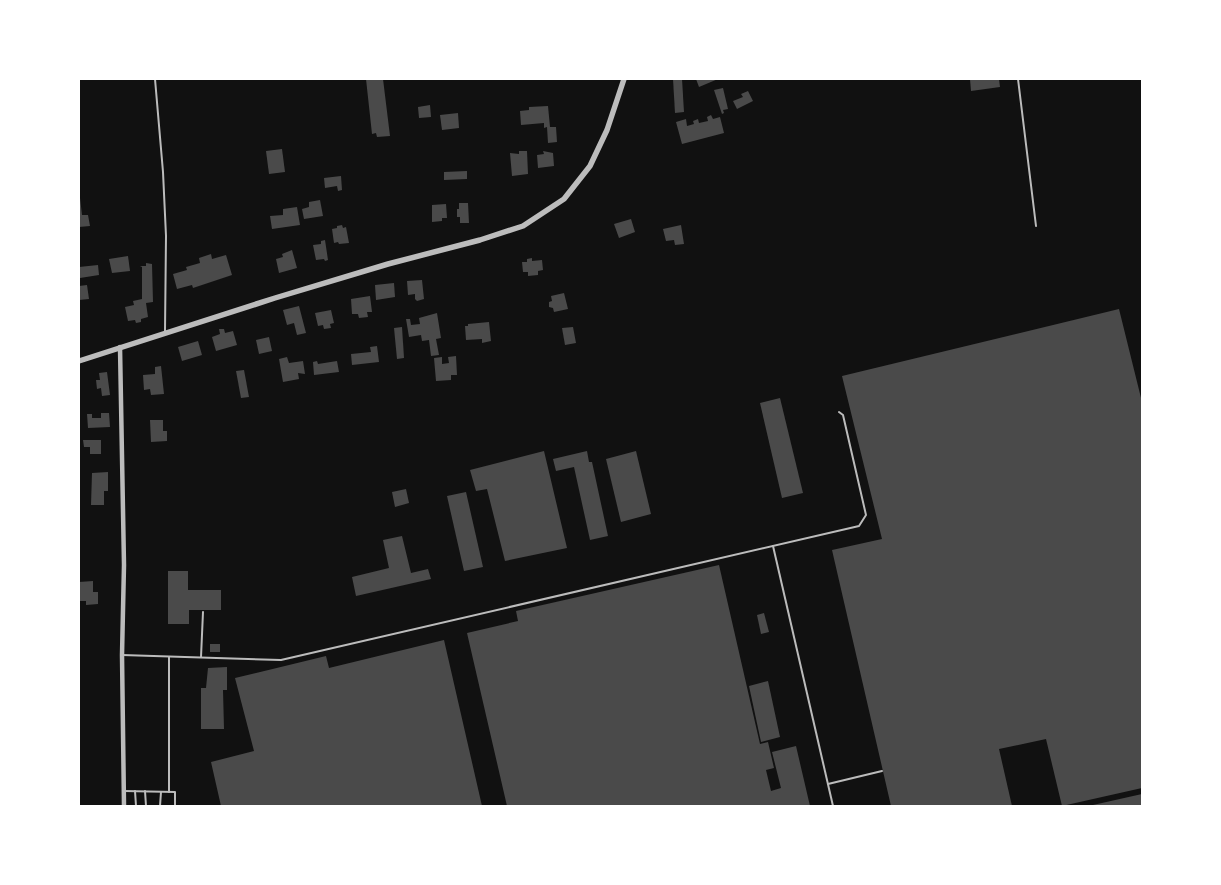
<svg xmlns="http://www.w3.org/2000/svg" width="1221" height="885" font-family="Arial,sans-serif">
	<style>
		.building { fill: #4a4a4a }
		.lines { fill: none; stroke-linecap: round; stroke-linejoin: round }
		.service { stroke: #bcbcbc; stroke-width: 2 }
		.minor { stroke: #bcbcbc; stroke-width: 4.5 }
		.tertiary { stroke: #bcbcbc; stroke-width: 5.5 }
	</style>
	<rect width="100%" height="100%" fill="#111"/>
	<!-- building -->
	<g class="building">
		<path d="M 366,79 L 383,79 L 390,136 L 377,137 L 376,133 L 372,134 Z"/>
		<path d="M 673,79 L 682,79 L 684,112 L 675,113 Z"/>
		<path d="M 696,79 L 718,79 L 699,87 Z"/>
		<path d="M 970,79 L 999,79 L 1000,87 L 971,91 Z"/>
		<path d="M 723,88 L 728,109 L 723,110 L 724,113 L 722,114 L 714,90 Z"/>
		<path d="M 748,91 L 753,101 L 737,109 L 733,101 L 743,97 L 741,94 Z"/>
		<path d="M 430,105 L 431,117 L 419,118 L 418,107 Z"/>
		<path d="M 548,106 L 550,127 L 556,127 L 557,142 L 548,143 L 547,127 L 544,128 L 544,123 L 521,125 L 520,111 L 529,110 L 529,107 Z"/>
		<path d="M 458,113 L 459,128 L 442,130 L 440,115 Z"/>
		<path d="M 711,115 L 713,119 L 720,117 L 724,133 L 682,144 L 676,122 L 686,119 L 687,126 L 694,124 L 693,121 L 698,119 L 699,123 L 708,121 L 707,117 Z"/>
		<path d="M 282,149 L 285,172 L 269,174 L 266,151 Z"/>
		<path d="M 519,151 L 527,151 L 528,174 L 512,176 L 510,153 L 519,154 Z"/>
		<path d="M 543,151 L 553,153 L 554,166 L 538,168 L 537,155 L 544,154 Z"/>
		<path d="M 467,171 L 467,179 L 444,180 L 444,172 Z"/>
		<path d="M 341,176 L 342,190 L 338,191 L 337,186 L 325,188 L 324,178 Z"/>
		<path d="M 80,198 L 82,215 L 88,215 L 90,226 L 79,227 Z"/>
		<path d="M 320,200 L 323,216 L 304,219 L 302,209 L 309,207 L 309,202 Z"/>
		<path d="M 459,203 L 468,203 L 469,223 L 460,223 L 460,217 L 457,217 L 457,209 L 459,209 Z"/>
		<path d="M 446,204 L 447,218 L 442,218 L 442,221 L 432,222 L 432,205 Z"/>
		<path d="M 297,207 L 300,225 L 272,229 L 270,216 L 283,215 L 283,209 Z"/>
		<path d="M 631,219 L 635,232 L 619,238 L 614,224 Z"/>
		<path d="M 342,225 L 343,228 L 346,227 L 349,243 L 339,244 L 338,242 L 334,243 L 332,229 L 337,228 L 337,226 Z"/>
		<path d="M 681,225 L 684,244 L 675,245 L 674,240 L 666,241 L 663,229 Z"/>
		<path d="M 325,240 L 328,260 L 325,261 L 324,259 L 316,260 L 313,245 L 321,244 L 321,241 Z"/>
		<path d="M 292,250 L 297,268 L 279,273 L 276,259 L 283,257 L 282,254 Z"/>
		<path d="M 211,254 L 212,259 L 226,255 L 232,275 L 193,288 L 192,285 L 177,289 L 173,274 L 187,270 L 186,267 L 200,263 L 199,258 Z"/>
		<path d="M 128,256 L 130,271 L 112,273 L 109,259 Z"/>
		<path d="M 532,258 L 532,261 L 542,260 L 543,270 L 538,271 L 538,275 L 528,276 L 528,272 L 523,272 L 522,262 L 527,262 L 527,259 Z"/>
		<path d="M 146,263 L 152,264 L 153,302 L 146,303 L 148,317 L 141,319 L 141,322 L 136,323 L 135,320 L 128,321 L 125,307 L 134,305 L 133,301 L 142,299 L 142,267 L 140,266 L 146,266 Z"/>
		<path d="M 98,265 L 99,275 L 80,278 L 79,267 Z"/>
		<path d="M 422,280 L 424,299 L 417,301 L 415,299 L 415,294 L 408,295 L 407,281 Z"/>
		<path d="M 394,283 L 395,297 L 376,300 L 375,285 Z"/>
		<path d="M 87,285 L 89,299 L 79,300 L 79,286 Z"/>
		<path d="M 564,293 L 568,309 L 554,312 L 553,308 L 549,307 L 549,302 L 552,301 L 551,296 Z"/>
		<path d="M 370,296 L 372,312 L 367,312 L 368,317 L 359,318 L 358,314 L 352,314 L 351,299 Z"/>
		<path d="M 299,306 L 306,333 L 297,335 L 294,323 L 287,325 L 283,310 Z"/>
		<path d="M 1119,309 L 1142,402 L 1142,788 L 1062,806 L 1046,739 L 999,749 L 1012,806 L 891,806 L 832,550 L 882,539 L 842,376 Z"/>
		<path d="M 331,310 L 334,323 L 330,324 L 331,328 L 324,329 L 323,325 L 318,326 L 315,313 Z"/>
		<path d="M 437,313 L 441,338 L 436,339 L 439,355 L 431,356 L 429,340 L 422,341 L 421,335 L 409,337 L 406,319 L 410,319 L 411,325 L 420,324 L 419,318 Z"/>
		<path d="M 489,322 L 491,341 L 482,343 L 482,339 L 466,340 L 465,326 L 468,326 L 468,324 Z"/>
		<path d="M 402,327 L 404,358 L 397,359 L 394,328 Z"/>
		<path d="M 573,327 L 576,343 L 565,345 L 562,328 Z"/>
		<path d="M 219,329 L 224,329 L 225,333 L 233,331 L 237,345 L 216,351 L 212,337 L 220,334 Z"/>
		<path d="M 269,337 L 272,351 L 259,354 L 256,340 Z"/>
		<path d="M 198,341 L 202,355 L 182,361 L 178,347 Z"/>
		<path d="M 377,346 L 379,362 L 352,365 L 351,354 L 371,352 L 370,347 Z"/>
		<path d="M 456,356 L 457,375 L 451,375 L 451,380 L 436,381 L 434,358 L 442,357 L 442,364 L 449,363 L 448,357 Z"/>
		<path d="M 287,357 L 289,363 L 303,361 L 305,374 L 298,373 L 299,379 L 283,382 L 279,359 Z"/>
		<path d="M 317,361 L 318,364 L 337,361 L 339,372 L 314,375 L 313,362 Z"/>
		<path d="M 161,366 L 164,394 L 151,395 L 150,389 L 144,390 L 143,375 L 155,374 L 155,367 Z"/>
		<path d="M 244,370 L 249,397 L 241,398 L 236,371 Z"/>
		<path d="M 107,372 L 110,395 L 102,396 L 101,388 L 97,389 L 96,380 L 100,380 L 99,373 Z"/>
		<path d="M 780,398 L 803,493 L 782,498 L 760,403 Z"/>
		<path d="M 101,413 L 109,413 L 110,427 L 88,428 L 87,414 L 92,414 L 92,418 L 101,418 Z"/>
		<path d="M 150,420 L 163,420 L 163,431 L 167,431 L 167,441 L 151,442 Z"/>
		<path d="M 83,440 L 101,440 L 101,454 L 90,454 L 90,447 L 84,447 Z"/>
		<path d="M 544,451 L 567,548 L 505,561 L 487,489 L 476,491 L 470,470 Z"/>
		<path d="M 587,451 L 589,462 L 592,462 L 608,536 L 590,540 L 574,467 L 556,471 L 553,459 Z"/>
		<path d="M 636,451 L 651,514 L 621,522 L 606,459 Z"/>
		<path d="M 108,472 L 108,491 L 104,491 L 104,505 L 91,505 L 92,473 Z"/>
		<path d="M 406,489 L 409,503 L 395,507 L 392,492 Z"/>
		<path d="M 466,492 L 483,567 L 464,571 L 447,496 Z"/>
		<path d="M 402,536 L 411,573 L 428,569 L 431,579 L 356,596 L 352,577 L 389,568 L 383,540 Z"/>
		<path d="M 719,565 L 760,744 L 768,742 L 774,768 L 766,770 L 771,791 L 781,788 L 772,752 L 796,746 L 810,806 L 507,806 L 467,633 L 518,621 L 516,611 Z"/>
		<path d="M 168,571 L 188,571 L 188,590 L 221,590 L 221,610 L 189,610 L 189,624 L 168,624 Z"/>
		<path d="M 93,581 L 93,592 L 98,592 L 98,604 L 86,605 L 86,601 L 79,601 L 79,582 Z"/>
		<path d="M 764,613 L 769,632 L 761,634 L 757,615 Z"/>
		<path d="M 444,640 L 482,806 L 221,806 L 211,762 L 254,751 L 235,678 L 326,656 L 329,668 Z"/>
		<rect x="210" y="644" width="10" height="8"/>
		<path d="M 227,667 L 227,690 L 223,690 L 224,729 L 201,729 L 201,688 L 206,688 L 208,668 Z"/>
		<path d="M 768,681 L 780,737 L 761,742 L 749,686 Z"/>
		<path d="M 1142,794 L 1142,806 L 1093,806 L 1093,805 Z"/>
	</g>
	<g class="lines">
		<!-- service -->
		<g class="service">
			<path d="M 155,79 L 163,172 L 166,236 L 165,331"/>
			<path d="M 1018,79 L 1036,226"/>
			<path d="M 773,546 L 833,806"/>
			<path d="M 122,655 L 281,660 L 859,526 L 866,515 L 843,415 L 839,412"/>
			<path d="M 201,657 L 203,612"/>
			<path d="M 828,784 L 882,771"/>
			<path d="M 124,791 L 175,792 L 175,806"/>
			<path d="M 135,791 L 136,806"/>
			<path d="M 145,791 L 146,806"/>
			<path d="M 169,792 L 169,657"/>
			<path d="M 160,806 L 161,792"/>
		</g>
		<!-- minor -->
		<path class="minor" d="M 120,347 L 124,565 L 122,655 L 124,806"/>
		<!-- tertiary -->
		<path class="tertiary" d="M 79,361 L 275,298 L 388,264 L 480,240 L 523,226 L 564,199 L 590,166 L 607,130 L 624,79"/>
	</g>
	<!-- border -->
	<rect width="1221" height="885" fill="none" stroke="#ffffff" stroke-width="160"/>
</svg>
